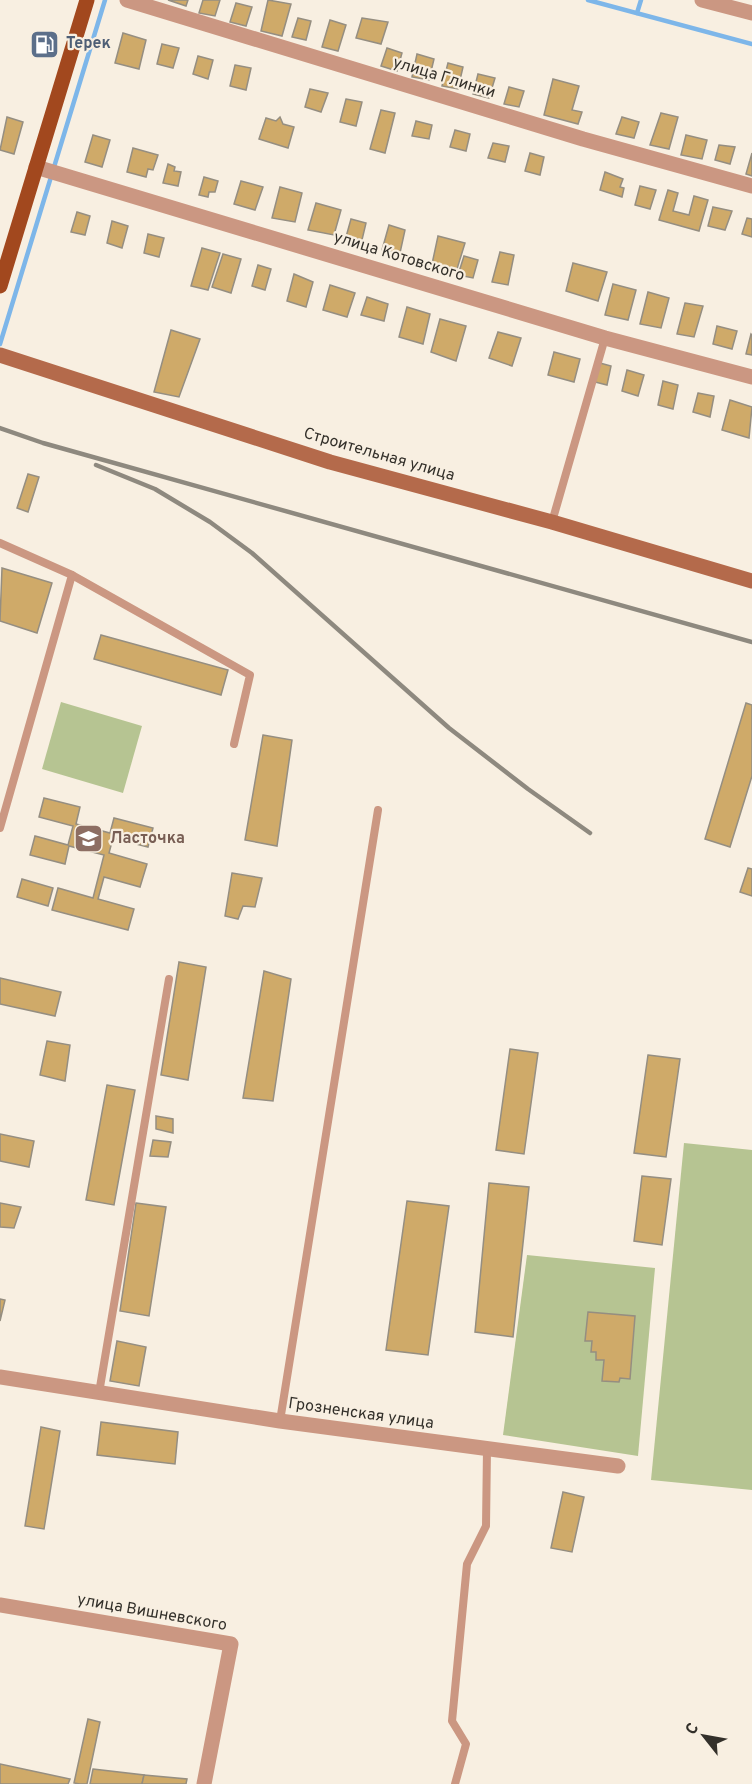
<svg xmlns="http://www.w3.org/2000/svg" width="752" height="1784" font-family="Overpass,sans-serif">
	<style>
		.green { fill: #b6c492 }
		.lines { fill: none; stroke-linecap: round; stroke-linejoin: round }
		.stream { stroke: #7db6e9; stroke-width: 4.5 }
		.building { fill: #cfaa69; stroke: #958e81; stroke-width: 1.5 }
		.lane { stroke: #cb9782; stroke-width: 8 }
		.street { stroke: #cb9782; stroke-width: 15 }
		.secondary { stroke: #b46a4b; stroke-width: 15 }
		.primary { stroke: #a2481e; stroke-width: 15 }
		.rail { stroke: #8e897f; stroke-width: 4.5 }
		.labels { text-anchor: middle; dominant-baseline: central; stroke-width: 4.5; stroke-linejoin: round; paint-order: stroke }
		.service-label { font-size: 16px; font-weight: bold; fill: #4e5e75; stroke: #f8efe1; text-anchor: start }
		.street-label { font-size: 16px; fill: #33302a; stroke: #f8efe1 }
		.education-label { font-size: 16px; font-weight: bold; fill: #785e54; stroke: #f8efe1; text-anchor: start }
	</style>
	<rect width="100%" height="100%" fill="#f8efe1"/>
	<!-- green -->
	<g class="green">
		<path d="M 61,702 L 142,726 L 123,793 L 42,769 Z"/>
		<path d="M 684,1143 L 752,1150 L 752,1490 L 651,1480 Z"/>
		<path d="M 527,1255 L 655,1268 L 638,1456 L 503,1435 Z"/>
	</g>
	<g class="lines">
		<!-- stream -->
		<g class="stream">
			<path d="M 588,0 L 752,44"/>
			<path d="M 637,13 L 641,0"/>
			<path d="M 0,344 L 105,0"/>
		</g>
	</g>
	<!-- building -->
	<g class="building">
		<path d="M 168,0 L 188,0 L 186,6 Z"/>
		<path d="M 203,0 L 220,0 L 215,16 L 199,13 Z"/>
		<path d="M 268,0 L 291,4 L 282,36 L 261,31 Z"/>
		<path d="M 236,3 L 252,7 L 246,26 L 230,22 Z"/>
		<path d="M 298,18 L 311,21 L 306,40 L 292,37 Z"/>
		<path d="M 362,18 L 388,22 L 381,44 L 356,38 Z"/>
		<path d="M 330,20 L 346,25 L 338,51 L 322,47 Z"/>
		<path d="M 123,33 L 146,40 L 139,69 L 115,63 Z"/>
		<path d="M 162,44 L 179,48 L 173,68 L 157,64 Z"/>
		<path d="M 387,48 L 402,53 L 397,71 L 381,66 Z"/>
		<path d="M 417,54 L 434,59 L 429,80 L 412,77 Z"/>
		<path d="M 198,56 L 213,60 L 208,79 L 193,74 Z"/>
		<path d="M 448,63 L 463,67 L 458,89 L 442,86 Z"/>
		<path d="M 235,65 L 251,68 L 246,90 L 230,86 Z"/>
		<path d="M 478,74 L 495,78 L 489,98 L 473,94 Z"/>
		<path d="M 553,79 L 579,86 L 572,110 L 582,112 L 578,124 L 544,115 Z"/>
		<path d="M 509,87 L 524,91 L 519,107 L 504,104 Z"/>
		<path d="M 310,89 L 328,93 L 321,112 L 305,107 Z"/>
		<path d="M 346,99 L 362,102 L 356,126 L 340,122 Z"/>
		<path d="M 381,110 L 395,113 L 385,153 L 370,149 Z"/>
		<path d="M 661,113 L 678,117 L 669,149 L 650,145 Z"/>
		<path d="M 7,117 L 23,122 L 14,154 L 0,150 Z"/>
		<path d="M 280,117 L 283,124 L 294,127 L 288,148 L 259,139 L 266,118 L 276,121 Z"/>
		<path d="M 622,117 L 639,122 L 634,138 L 616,134 Z"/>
		<path d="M 416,121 L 432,125 L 429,139 L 412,136 Z"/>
		<path d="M 455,130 L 470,134 L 466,151 L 450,147 Z"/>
		<path d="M 93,135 L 110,140 L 102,167 L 85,162 Z"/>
		<path d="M 686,135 L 707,140 L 702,159 L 681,155 Z"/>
		<path d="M 493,143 L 509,146 L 505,162 L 488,158 Z"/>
		<path d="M 719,145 L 735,147 L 730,164 L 715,160 Z"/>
		<path d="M 133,148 L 158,155 L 153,170 L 148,169 L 146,177 L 127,172 Z"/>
		<path d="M 530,153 L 544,157 L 540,175 L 525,171 Z"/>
		<path d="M 752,153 L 752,176 L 746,174 Z"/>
		<path d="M 168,164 L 175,167 L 174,171 L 181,172 L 178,186 L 163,183 Z"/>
		<path d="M 605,172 L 623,179 L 620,187 L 624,188 L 622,197 L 600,190 Z"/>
		<path d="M 204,177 L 218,181 L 215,192 L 209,192 L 208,197 L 199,195 Z"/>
		<path d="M 241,181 L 263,187 L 255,210 L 234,204 Z"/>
		<path d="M 640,186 L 656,190 L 650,209 L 635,205 Z"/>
		<path d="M 280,187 L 302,193 L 295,222 L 272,218 Z"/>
		<path d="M 668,190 L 678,193 L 673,211 L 689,215 L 694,196 L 708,200 L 699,231 L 659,220 Z"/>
		<path d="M 316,203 L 341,210 L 334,235 L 308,230 Z"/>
		<path d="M 713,207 L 732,211 L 725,230 L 708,226 Z"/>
		<path d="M 77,212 L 90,216 L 85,235 L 71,232 Z"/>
		<path d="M 747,218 L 752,219 L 752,237 L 742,234 Z"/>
		<path d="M 351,219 L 366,223 L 362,240 L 346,237 Z"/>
		<path d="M 112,221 L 128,226 L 122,248 L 107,243 Z"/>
		<path d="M 389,225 L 405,230 L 400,253 L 382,250 Z"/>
		<path d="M 148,234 L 164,238 L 159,257 L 144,253 Z"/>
		<path d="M 438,236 L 465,243 L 457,269 L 432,264 Z"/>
		<path d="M 202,248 L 220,253 L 208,290 L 191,286 Z"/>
		<path d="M 500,252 L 514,255 L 508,285 L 492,282 Z"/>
		<path d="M 223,254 L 241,259 L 231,293 L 212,287 Z"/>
		<path d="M 464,256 L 478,260 L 473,278 L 458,275 Z"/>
		<path d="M 573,263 L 607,272 L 598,301 L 566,291 Z"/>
		<path d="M 258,265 L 271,269 L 265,290 L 252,286 Z"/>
		<path d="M 294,274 L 313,282 L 306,307 L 287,301 Z"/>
		<path d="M 613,284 L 636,290 L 628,320 L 605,315 Z"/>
		<path d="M 330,285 L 355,293 L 347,317 L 323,310 Z"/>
		<path d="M 648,292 L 669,298 L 661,328 L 640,324 Z"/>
		<path d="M 367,297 L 388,304 L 384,321 L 361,315 Z"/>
		<path d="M 685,303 L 703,306 L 694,337 L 677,334 Z"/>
		<path d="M 407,307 L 430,314 L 423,344 L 399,337 Z"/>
		<path d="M 440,319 L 466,326 L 456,361 L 431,352 Z"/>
		<path d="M 717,326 L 737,331 L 732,349 L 713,344 Z"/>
		<path d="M 171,330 L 200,339 L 179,397 L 154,392 Z"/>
		<path d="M 498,332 L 521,338 L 512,366 L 489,358 Z"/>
		<path d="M 751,334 L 752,335 L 752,355 L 746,354 Z"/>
		<path d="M 554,352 L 580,359 L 574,382 L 548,375 Z"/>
		<path d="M 600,363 L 611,366 L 607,385 L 595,382 Z"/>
		<path d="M 627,370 L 644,375 L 638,396 L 622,391 Z"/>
		<path d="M 663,381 L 678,385 L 673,409 L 658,405 Z"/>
		<path d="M 698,393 L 714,396 L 710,417 L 693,412 Z"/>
		<path d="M 730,400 L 752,407 L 749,438 L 722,430 Z"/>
		<path d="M 28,474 L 39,477 L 28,512 L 17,508 Z"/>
		<path d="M 2,568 L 52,583 L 37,633 L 0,621 Z"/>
		<path d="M 101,635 L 228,670 L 221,695 L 94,659 Z"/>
		<path d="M 746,703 L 752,705 L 752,776 L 730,847 L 705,839 Z"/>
		<path d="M 263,735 L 292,740 L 277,846 L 245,840 Z"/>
		<path d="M 44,798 L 80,807 L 76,824 L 110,833 L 114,818 L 153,828 L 148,847 L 113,838 L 109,853 L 147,864 L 140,887 L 104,877 L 98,899 L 134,909 L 128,930 L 52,910 L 58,888 L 93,898 L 104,855 L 69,846 L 65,864 L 30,855 L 35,836 L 68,845 L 73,826 L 39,817 Z"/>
		<path d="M 748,868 L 752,869 L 752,896 L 740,892 Z"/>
		<path d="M 232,873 L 262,878 L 255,907 L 243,906 L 238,919 L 225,916 Z"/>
		<path d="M 22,879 L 53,888 L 48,906 L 17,897 Z"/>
		<path d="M 179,962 L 206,967 L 188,1080 L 161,1075 Z"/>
		<path d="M 264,971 L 291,979 L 273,1101 L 243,1098 Z"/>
		<path d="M 0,978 L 61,992 L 55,1016 L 0,1004 Z"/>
		<path d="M 47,1041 L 70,1045 L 65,1081 L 40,1075 Z"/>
		<path d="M 510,1049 L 538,1053 L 524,1154 L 496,1150 Z"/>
		<path d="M 648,1055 L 680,1059 L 666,1157 L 634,1153 Z"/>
		<path d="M 107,1085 L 135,1090 L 114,1205 L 86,1200 Z"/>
		<path d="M 156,1116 L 173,1119 L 173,1133 L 156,1129 Z"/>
		<path d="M 0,1134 L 34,1141 L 29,1167 L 0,1161 Z"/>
		<path d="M 153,1140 L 171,1142 L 168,1157 L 150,1156 Z"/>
		<path d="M 642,1176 L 671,1179 L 662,1245 L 634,1241 Z"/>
		<path d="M 489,1183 L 529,1187 L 513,1337 L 475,1332 Z"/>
		<path d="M 407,1201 L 449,1206 L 428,1355 L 386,1350 Z"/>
		<path d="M 0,1203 L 21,1207 L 14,1228 L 0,1227 Z"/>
		<path d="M 136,1203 L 166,1207 L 149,1316 L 120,1311 Z"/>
		<path d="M 0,1299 L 5,1300 L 0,1321 Z"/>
		<path d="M 588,1312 L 635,1316 L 630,1379 L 620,1378 L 619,1382 L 602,1381 L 604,1360 L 596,1360 L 596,1352 L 591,1352 L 592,1341 L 585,1341 Z"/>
		<path d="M 117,1341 L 146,1347 L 139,1386 L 110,1381 Z"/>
		<path d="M 101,1422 L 178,1432 L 175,1464 L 97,1455 Z"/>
		<path d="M 41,1427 L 60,1431 L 44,1529 L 25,1526 Z"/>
		<path d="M 563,1492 L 584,1497 L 572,1552 L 551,1548 Z"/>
		<path d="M 88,1719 L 100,1722 L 87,1784 L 80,1784 L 74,1783 Z"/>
		<path d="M 0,1764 L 70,1779 L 68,1784 L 0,1784 Z"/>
		<path d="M 93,1769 L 144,1775 L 142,1784 L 90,1784 Z"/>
		<path d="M 144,1775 L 187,1779 L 186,1784 L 142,1784 Z"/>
	</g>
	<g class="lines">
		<!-- lane -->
		<g class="lane">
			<path d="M 552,522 L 605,338"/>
			<path d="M 0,543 L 72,575 L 0,828"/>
			<path d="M 72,575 L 250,675 L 234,744"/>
			<path d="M 99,1393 L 169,979"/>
			<path d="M 280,1421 L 378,810"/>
			<path d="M 455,1784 L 466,1744 L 452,1721 L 467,1564 L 486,1526 L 487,1449"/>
		</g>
		<!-- street -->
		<g class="street">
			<path d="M 127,0 L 583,139 L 752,186"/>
			<path d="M 702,0 L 752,13"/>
			<path d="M 36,167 L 605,338 L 752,377"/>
			<path d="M 0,1377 L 280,1421 L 618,1466"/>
			<path d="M 0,1605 L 231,1644 L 204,1784"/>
		</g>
		<!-- secondary -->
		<path class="secondary" d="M 0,355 L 330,462 L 552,522 L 752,581"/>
		<!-- primary -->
		<path class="primary" d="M 0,286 L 87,0"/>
		<!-- rail -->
		<g class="rail">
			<path d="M 0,428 L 43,443 L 752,642"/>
			<path d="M 96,465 L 155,489 L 210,522 L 252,553 L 449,728 L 528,789 L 590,833"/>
		</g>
	</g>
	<!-- icons -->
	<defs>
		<symbol id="fuel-square" viewBox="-11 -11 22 22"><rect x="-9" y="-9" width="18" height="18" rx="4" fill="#5c6f8a" stroke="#f8efe1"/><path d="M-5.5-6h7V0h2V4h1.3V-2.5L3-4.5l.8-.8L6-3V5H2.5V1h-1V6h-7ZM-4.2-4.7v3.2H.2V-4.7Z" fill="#fff"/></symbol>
		<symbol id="school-square" viewBox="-11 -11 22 22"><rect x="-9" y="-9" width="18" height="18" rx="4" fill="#8d6e63" stroke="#f8efe1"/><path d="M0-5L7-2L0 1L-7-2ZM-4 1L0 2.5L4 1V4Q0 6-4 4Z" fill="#fff"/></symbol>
	</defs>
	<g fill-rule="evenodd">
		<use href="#fuel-square" x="28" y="28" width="33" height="33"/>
		<use href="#school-square" x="72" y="822" width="33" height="33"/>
	</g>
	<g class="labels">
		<!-- service labels -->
		<g class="service-label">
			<text x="66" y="44">Терек</text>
		</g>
		<!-- street labels -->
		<g class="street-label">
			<text transform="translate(444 78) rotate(17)">улица Глинки</text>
			<text transform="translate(399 257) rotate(17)">улица Котовского</text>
			<text transform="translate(379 455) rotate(16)">Строительная улица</text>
			<text transform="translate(361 1414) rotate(8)">Грозненская улица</text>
			<text transform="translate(152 1613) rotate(10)">улица Вишневского</text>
		</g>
		<!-- education labels -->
		<g class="education-label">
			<text x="110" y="839">Ласточка</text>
		</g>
	</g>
	<!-- north arrow -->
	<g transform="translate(704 1736) rotate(301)" stroke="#f8efe1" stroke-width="4.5" paint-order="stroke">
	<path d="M0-4.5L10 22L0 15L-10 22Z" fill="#33302a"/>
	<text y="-9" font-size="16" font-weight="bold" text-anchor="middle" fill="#33302a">С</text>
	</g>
</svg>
